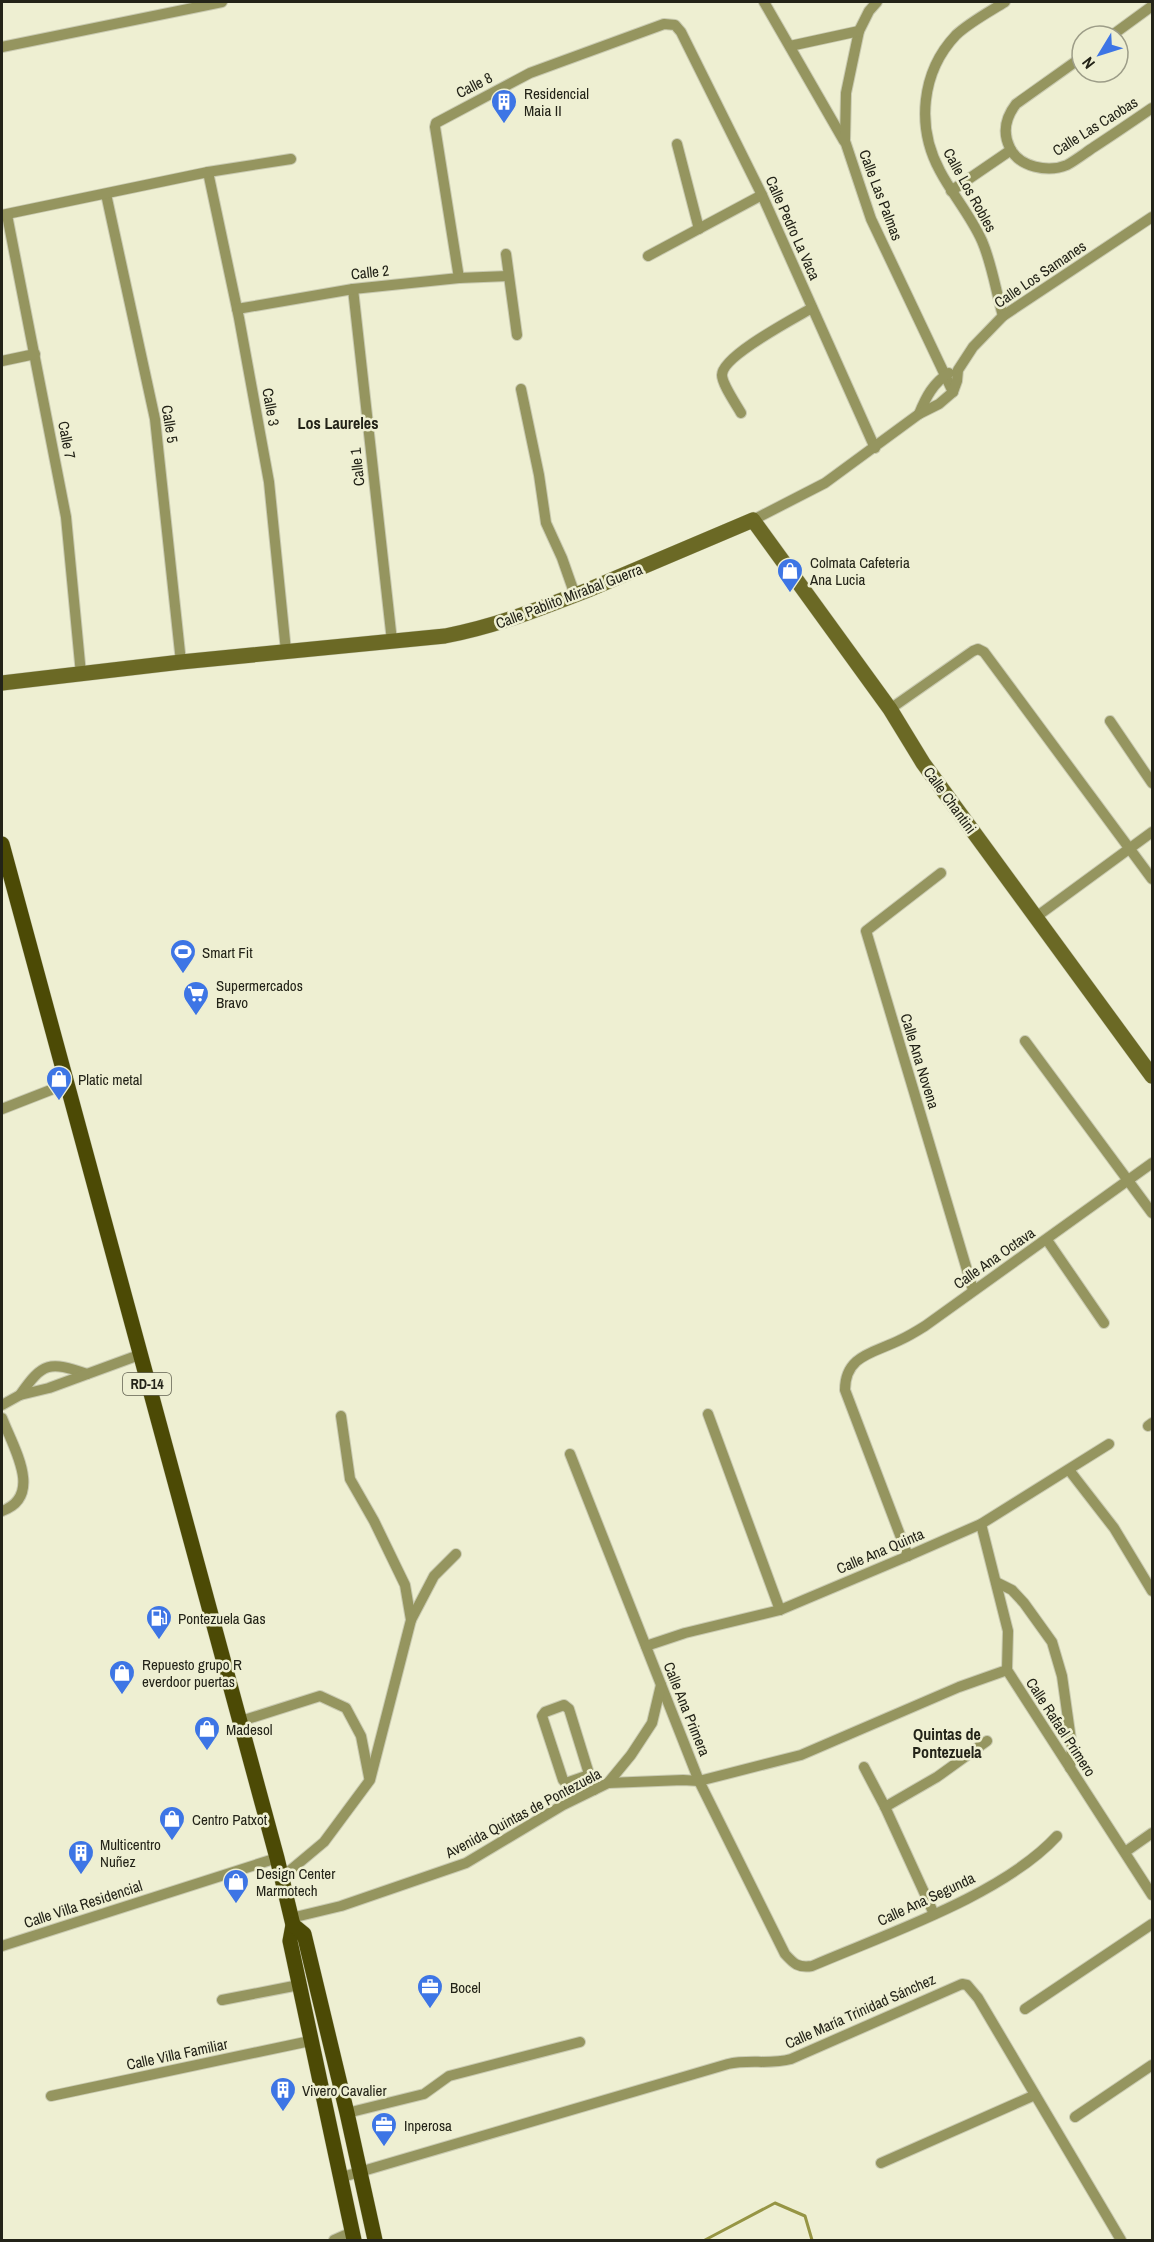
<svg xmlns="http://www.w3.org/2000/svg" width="1154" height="2242" font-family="'Archivo Narrow',sans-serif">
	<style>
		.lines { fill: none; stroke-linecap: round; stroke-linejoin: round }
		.stream { stroke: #969544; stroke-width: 3 }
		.street-casing { stroke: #c9cab1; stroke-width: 12 }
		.secondary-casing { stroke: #c9cab1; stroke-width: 16 }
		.primary-casing { stroke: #c9cab1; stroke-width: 16 }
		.street { stroke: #95955f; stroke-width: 10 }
		.secondary { stroke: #6b6925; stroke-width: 15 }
		.primary { stroke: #4c4a05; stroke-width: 15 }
		.labels { text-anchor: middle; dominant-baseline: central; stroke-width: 5; stroke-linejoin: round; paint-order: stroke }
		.shield { fill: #eeefd2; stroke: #606050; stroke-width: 1.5 }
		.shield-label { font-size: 14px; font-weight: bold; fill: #232318 }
		.street-label { font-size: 15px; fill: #232318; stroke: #eeefd2 }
		.poi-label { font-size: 15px; fill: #232318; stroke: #eeefd2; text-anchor: start }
		.neighbourhood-label { font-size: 16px; font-weight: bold; fill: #232318; stroke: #eeefd2 }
	</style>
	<rect width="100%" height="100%" fill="#eeefd2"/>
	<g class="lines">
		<!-- stream -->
		<path class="stream" d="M 705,2240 L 775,2203 L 805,2216 L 812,2240"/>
		<defs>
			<g id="street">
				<path d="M 764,2 L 844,141"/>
				<path d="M 877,2 L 869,11 L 859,31 L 846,93 L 845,141 L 871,219 L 953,392"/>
				<path d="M 1111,36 L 1152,6"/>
				<path d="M 790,46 L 859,31"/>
				<path d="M 2,47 L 222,2"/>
				<path d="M 1082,57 L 1016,104 C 1006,117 1002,132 1010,148 C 1019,167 1048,173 1067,165 C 1076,160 1085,153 1094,147 C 1114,134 1133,121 1152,108"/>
				<path d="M 677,144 L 699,229"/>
				<path d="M 208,172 L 239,318 L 269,482 L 286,651"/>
				<path d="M 951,191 L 1011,150"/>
				<path d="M 106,194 L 155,419 L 181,662"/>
				<path d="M 2,215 L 208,172 L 291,159"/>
				<path d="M 7,215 L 66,517 L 81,674"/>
				<path d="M 506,254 L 517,335"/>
				<path d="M 648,256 L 762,195"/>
				<path d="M 459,278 L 435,127 L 436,123 L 530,73 L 664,24 L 675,25 L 681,32 L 762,195 L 875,448"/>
				<path d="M 353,289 L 392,641"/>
				<path d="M 237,309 L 353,289 L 459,278 L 508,276"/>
				<path d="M 1003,316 C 996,292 992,264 982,241 C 971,216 952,194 940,171 C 916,127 921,72 956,35 C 970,22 989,12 1005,2"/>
				<path d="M 2,361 L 35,354"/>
				<path d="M 521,389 L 539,475 L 546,523 L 562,558 L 575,595"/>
				<path d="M 741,413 C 736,404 722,384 722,375 C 722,356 795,318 812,308"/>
				<path d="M 919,414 C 926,397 933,383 949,373"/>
				<path d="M 753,520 L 825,483 L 919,414 L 939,404 L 953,392 L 957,381 L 958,370 L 973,347 L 1003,316 L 1152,217"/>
				<path d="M 890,709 L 973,651 L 978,649 L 984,652 L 1152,879"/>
				<path d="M 1110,721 L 1152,783"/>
				<path d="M 941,873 L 866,931 L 973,1290"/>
				<path d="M 1036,917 L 1152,832"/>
				<path d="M 1025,1041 L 1152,1213"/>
				<path d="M 2,1109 L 66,1084"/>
				<path d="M 1047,1240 L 1104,1323"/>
				<path d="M 20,1395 C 43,1362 49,1361 87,1374"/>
				<path d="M 2,1405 L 20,1395 L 49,1388 L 139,1355"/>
				<path d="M 708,1414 L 780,1610"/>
				<path d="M 2,1418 C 13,1447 44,1496 2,1511"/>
				<path d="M 1148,1426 L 1152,1423"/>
				<path d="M 570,1454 L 699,1781 L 785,1954 C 794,1964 798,1968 812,1966 C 886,1934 1003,1895 1057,1836"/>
				<path d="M 1069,1470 L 1114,1528 L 1152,1591"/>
				<path d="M 981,1524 L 1008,1631 L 1007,1670 L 1152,1895"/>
				<path d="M 908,1556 L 845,1390 C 845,1355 874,1353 900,1340 C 909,1336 917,1331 925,1326 L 1152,1163"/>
				<path d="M 996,1582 L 1012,1590 L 1024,1603 L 1052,1642 L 1062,1676 L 1072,1747 L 1070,1768"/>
				<path d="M 411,1620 L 434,1576 L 456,1554"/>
				<path d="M 646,1646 L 685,1633 L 780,1610 L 908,1556 L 981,1524 L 1109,1444"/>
				<path d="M 241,1721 L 320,1696 L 346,1708 L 361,1736 L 369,1777"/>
				<path d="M 864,1767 L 885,1807 L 934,1914"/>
				<path d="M 589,1775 L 566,1783 L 563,1780 L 542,1716 L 545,1712 L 564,1705 L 569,1709 L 594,1790"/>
				<path d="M 608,1783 L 631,1755 L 652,1723 L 661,1685"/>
				<path d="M 885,1807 L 937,1777 L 987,1741"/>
				<path d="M 1125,1852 L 1152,1833"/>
				<path d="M 281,1878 L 324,1842 L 370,1780 L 411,1620 L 405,1585 L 374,1521 L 350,1479 L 341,1416"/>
				<path d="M 291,1918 L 341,1906 L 466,1863 L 563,1805 L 608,1783 L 683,1780 L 699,1781 L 801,1755 L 959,1687 L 1007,1670"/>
				<path d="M 2,1946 L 277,1858"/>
				<path d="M 222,2000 L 299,1985"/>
				<path d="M 1025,2009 L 1152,1924"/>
				<path d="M 51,2096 L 310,2041"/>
				<path d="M 347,2113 L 424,2094 L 449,2076 L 580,2042"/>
				<path d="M 1075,2117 L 1152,2065"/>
				<path d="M 881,2163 L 1035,2095"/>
				<path d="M 339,2178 L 728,2064 C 749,2059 770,2065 791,2059 L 962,1984 L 967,1985 L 978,1998 L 1121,2240"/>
				<path d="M 334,2240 L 352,2232"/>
			</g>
			<path id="secondary" d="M 2,683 L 181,662 L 445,636 C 497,626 539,609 588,590 C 643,567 698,543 753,520 L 890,709 L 923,763 L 1152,1076"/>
			<g id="primary">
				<path d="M 2,844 L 277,1858 L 293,1925 L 290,1941 L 354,2240"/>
				<path d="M 293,1925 L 304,1934 L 347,2113 L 375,2240"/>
			</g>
		</defs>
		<!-- street casing -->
		<use href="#street" class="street-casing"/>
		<!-- secondary casing -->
		<use href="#secondary" class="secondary-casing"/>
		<!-- primary casing -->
		<use href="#primary" class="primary-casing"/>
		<!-- street -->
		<use href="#street" class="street"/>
		<!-- secondary -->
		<use href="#secondary" class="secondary"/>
		<!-- primary -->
		<use href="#primary" class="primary"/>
	</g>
	<!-- icons -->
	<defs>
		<symbol id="building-pin" viewBox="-11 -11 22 30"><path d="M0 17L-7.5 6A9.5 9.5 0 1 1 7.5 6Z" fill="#3d75e5" stroke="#eeefd2"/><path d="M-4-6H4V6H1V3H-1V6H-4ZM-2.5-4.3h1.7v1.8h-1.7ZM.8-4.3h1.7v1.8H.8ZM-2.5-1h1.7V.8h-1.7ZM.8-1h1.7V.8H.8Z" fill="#fff"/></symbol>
		<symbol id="shop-pin" viewBox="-11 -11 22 30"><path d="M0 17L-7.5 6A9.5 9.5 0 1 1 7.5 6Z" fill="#3d75e5" stroke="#eeefd2"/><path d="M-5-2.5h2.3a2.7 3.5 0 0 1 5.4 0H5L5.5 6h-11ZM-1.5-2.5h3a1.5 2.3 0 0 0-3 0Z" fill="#fff"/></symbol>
		<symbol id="stadium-pin" viewBox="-11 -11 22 30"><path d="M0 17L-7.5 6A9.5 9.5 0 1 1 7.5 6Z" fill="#3d75e5" stroke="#eeefd2"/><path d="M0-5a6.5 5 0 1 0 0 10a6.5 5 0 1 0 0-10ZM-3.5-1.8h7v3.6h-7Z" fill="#fff"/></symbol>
		<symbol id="supermarket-pin" viewBox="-11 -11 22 30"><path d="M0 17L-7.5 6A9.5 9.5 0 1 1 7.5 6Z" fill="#3d75e5" stroke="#eeefd2"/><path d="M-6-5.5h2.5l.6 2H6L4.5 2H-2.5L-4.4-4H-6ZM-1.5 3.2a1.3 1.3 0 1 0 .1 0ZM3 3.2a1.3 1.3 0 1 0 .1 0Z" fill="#fff"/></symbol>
		<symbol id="fuel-pin" viewBox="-11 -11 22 30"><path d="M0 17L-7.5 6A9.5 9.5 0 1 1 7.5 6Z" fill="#3d75e5" stroke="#eeefd2"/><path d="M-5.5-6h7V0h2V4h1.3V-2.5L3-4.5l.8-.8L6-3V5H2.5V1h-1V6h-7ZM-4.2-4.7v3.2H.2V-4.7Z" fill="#fff"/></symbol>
		<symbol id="office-pin" viewBox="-11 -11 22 30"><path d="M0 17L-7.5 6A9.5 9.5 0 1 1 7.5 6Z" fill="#3d75e5" stroke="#eeefd2"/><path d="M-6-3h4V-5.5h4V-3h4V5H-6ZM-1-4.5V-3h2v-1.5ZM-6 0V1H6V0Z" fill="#fff"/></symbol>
	</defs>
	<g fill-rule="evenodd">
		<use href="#building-pin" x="489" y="87" width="30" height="40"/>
		<use href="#shop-pin" x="775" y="556" width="30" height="40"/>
		<use href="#stadium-pin" x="168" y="937" width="30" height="40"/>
		<use href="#supermarket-pin" x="181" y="979" width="30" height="40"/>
		<use href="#shop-pin" x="44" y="1064" width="30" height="40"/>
		<use href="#fuel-pin" x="144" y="1603" width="30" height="40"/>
		<use href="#shop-pin" x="107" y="1658" width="30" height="40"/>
		<use href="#shop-pin" x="192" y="1714" width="30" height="40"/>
		<use href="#shop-pin" x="157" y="1804" width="30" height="40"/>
		<use href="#building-pin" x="66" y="1838" width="30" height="40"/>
		<use href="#shop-pin" x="221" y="1867" width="30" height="40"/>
		<use href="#office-pin" x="415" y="1972" width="30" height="40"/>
		<use href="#building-pin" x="268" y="2075" width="30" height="40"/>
		<use href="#office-pin" x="369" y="2110" width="30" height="40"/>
	</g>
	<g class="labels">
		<!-- shield labels -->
		<rect class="shield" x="123" y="1373" width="48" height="22" rx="4.5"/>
		<g class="shield-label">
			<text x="147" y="1384">RD-14</text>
		</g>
		<!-- street labels -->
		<g class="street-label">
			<text transform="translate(474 85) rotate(-27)">Calle 8</text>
			<text transform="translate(1095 126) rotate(-32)">Calle Las Caobas</text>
			<text transform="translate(970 190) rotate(61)">Calle Los Robles</text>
			<text transform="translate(881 195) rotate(69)">Calle Las Palmas</text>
			<text transform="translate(793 228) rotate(66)">Calle Pedro La Vaca</text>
			<text transform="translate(370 272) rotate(-6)">Calle 2</text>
			<text transform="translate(1040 274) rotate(-34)">Calle Los Samanes</text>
			<text transform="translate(271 407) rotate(80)">Calle 3</text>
			<text transform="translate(170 424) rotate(81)">Calle 5</text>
			<text transform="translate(67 440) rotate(79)">Calle 7</text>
			<text transform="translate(357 467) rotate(-96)">Calle 1</text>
			<text transform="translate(569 596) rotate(-21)">Calle Pablito Mirabal Guerra</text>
			<text transform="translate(950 800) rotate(54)">Calle Chantini</text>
			<text transform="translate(920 1061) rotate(73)">Calle Ana Novena</text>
			<text transform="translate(994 1258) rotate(-35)">Calle Ana Octava</text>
			<text transform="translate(880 1551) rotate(-23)">Calle Ana Quinta</text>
			<text transform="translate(687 1709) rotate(68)">Calle Ana Primera</text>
			<text transform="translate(1061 1727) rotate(57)">Calle Rafael Primero</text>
			<text transform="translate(523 1813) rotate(-28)">Avenida Quintas de Pontezuela</text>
			<text transform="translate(926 1899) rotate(-25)">Calle Ana Segunda</text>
			<text transform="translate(83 1904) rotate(-18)">Calle Villa Residencial</text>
			<text transform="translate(860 2011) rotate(-24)">Calle María Trinidad Sánchez</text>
			<text transform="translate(177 2054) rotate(-12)">Calle Villa Familiar</text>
		</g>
		<!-- poi labels -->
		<g class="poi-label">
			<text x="524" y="93">Residencial<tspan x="524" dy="17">Maia II</tspan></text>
			<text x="810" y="562">Colmata Cafeteria<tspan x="810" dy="17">Ana Lucia</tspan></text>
			<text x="202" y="952">Smart Fit</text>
			<text x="216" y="985">Supermercados<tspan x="216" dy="17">Bravo</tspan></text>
			<text x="78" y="1079">Platic metal</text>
			<text x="178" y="1618">Pontezuela Gas</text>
			<text x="142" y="1664">Repuesto grupo R<tspan x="142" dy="17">everdoor puertas</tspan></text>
			<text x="226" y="1729">Madesol</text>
			<text x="192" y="1819">Centro Patxot</text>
			<text x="100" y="1844">Multicentro<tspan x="100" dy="17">Nuñez</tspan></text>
			<text x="256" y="1873">Design Center<tspan x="256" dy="17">Marmotech</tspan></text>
			<text x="450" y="1987">Bocel</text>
			<text x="302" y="2090">Vivero Cavalier</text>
			<text x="404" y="2125">Inperosa</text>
		</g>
		<!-- neighbourhood labels -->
		<g class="neighbourhood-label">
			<text x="338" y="423">Los Laureles</text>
			<text x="947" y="1734">Quintas de<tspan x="947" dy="18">Pontezuela</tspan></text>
		</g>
	</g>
	<!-- border -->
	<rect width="1154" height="2242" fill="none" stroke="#232318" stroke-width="6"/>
	<!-- north arrow -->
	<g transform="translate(1100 54) rotate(232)"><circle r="28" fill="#eeefd2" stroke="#9d9d88" stroke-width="1.5"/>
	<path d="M0-4.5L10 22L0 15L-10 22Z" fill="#3d75e5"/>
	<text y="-9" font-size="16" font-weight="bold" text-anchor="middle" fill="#232318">N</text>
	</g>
</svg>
